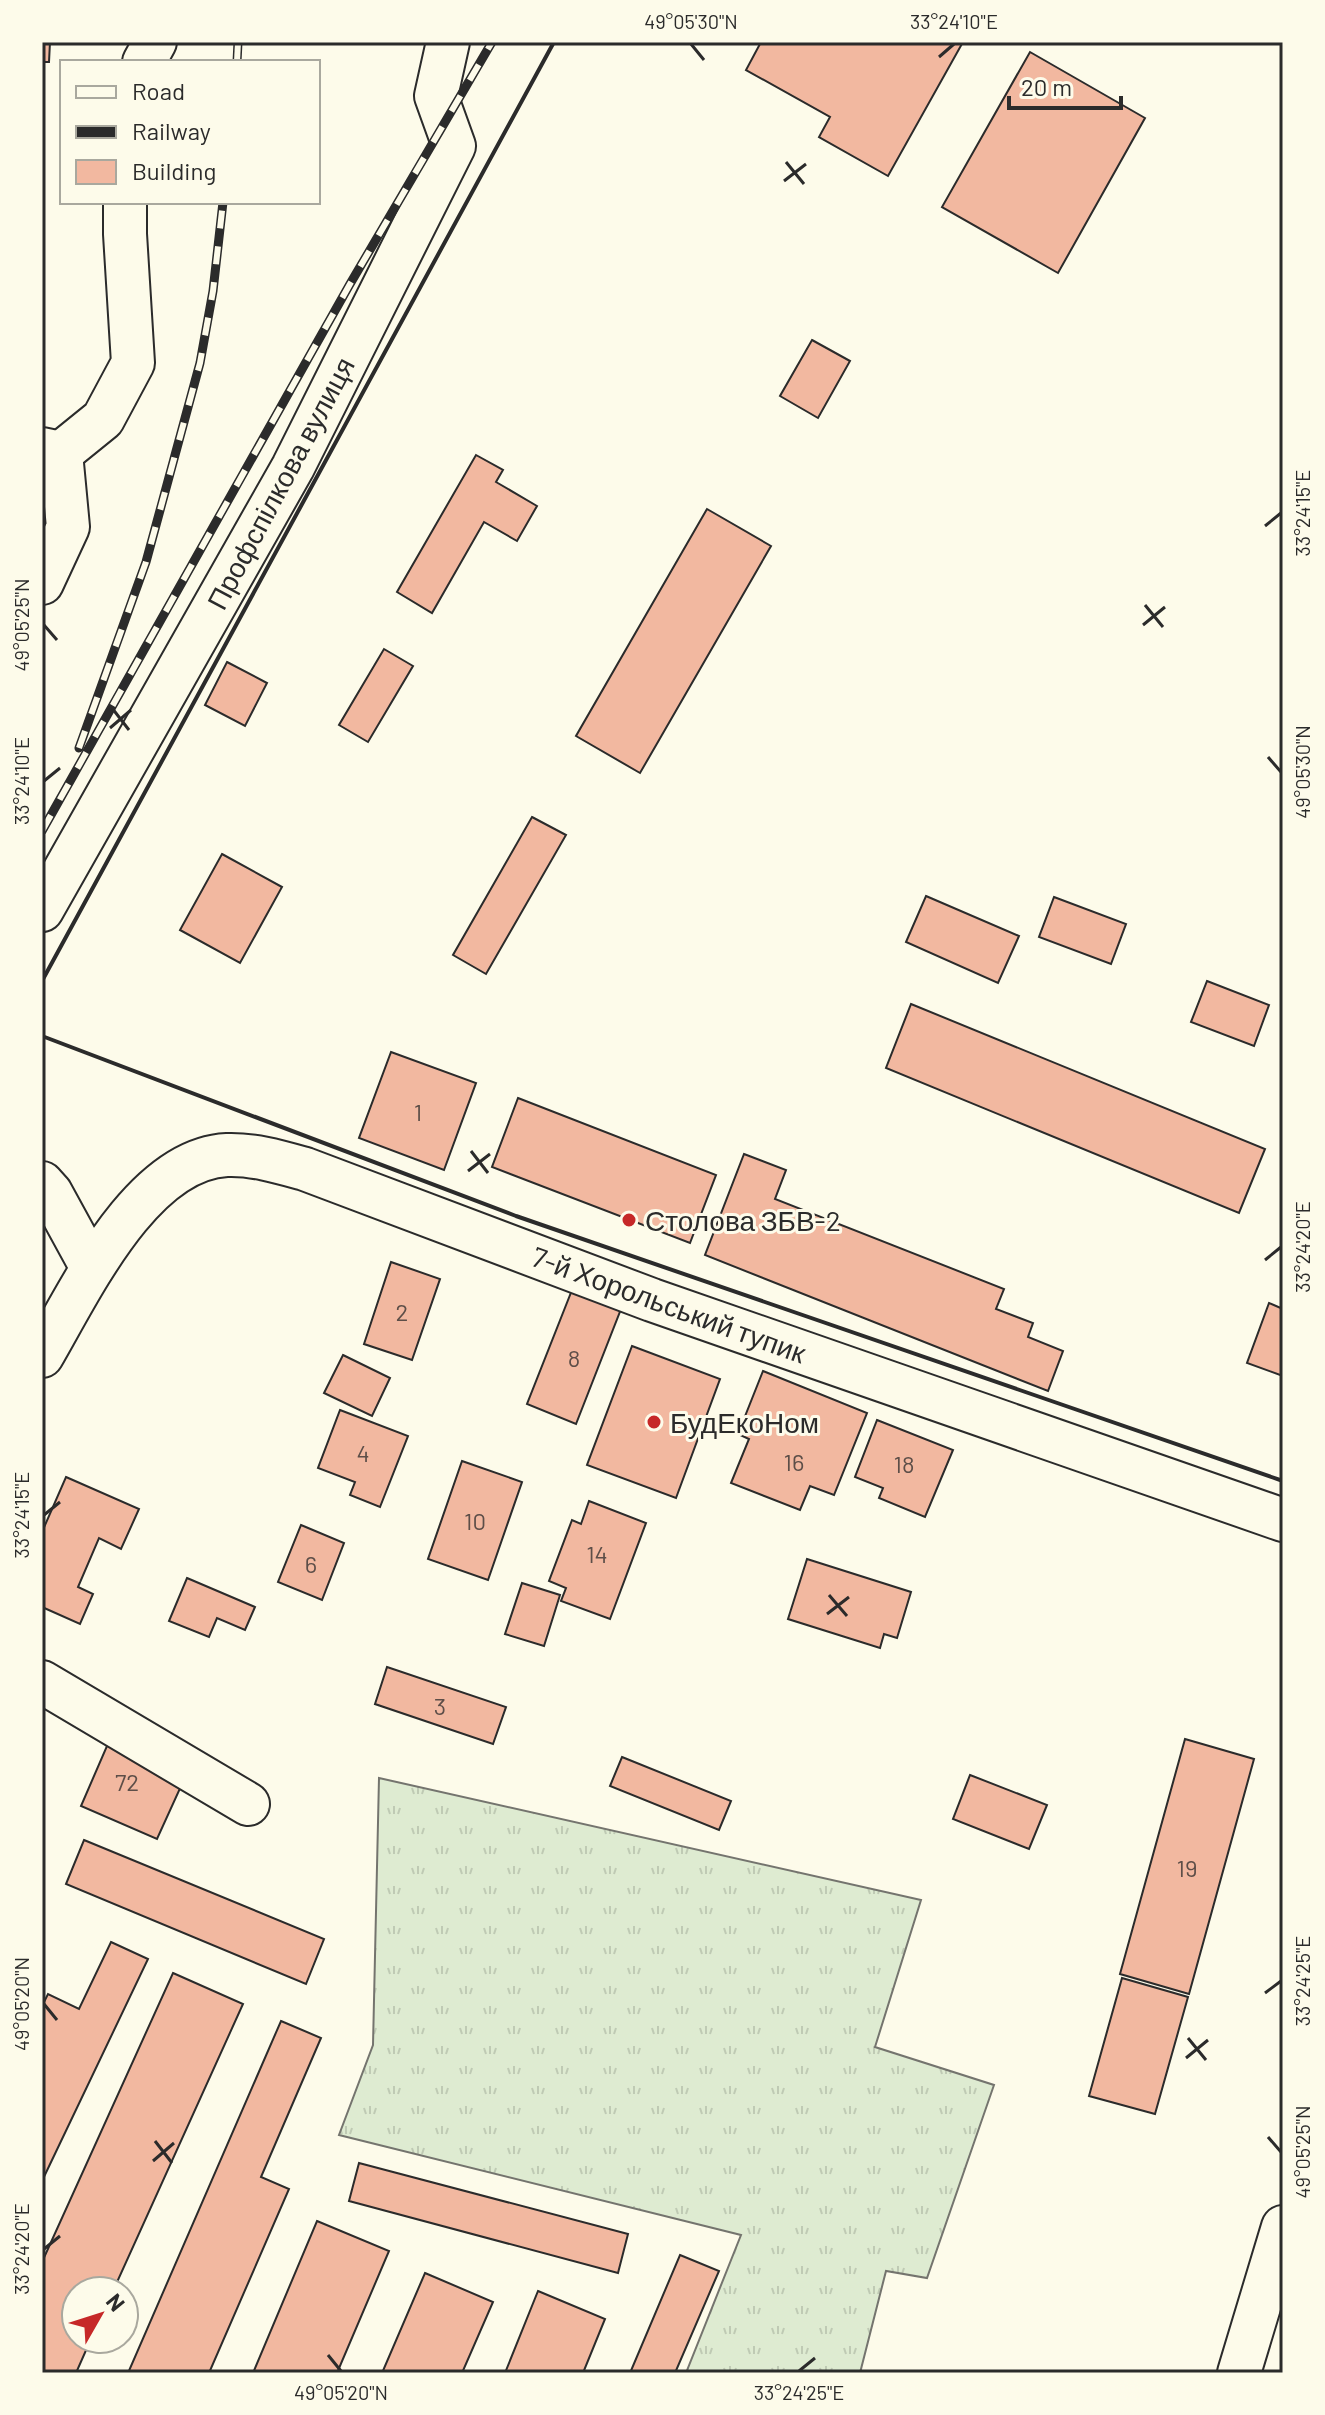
<svg xmlns="http://www.w3.org/2000/svg" width="1325" height="2415" font-family="Barlow,sans-serif">
	<style>
		.grass { fill: url(#grass-tufts); stroke: #74746e; stroke-width: 2 }
		.building { fill: #f2b8a0; stroke: #2b2b2b; stroke-width: 2 }
		.lines { fill: none; stroke-linecap: round; stroke-linejoin: round }
		.minor-casing { stroke: #2b2b2b; stroke-width: 46 }
		.minor { stroke: #fdfbea; stroke-width: 42 }
		.rail-casing { stroke: #2b2b2b; stroke-width: 9 }
		.rail { stroke: #fdfbea; stroke-width: 6; stroke-dasharray: 18; stroke-linecap: butt }
		.wall { stroke: #2b2b2b; stroke-width: 4 }
		.ticks { fill: none; stroke: #2b2b2b; stroke-width: 3 }
		.poi-dot { fill: #c62828; stroke: #fdfbea; stroke-width: 3 }
		.labels { text-anchor: middle; dominant-baseline: central; stroke-width: 6; stroke-linejoin: round; paint-order: stroke }
		.number-label { font-size: 24px; fill: #5d4e48 }
		.street-label { font-size: 28px; fill: #2b2b2b; stroke: #fdfbea }
		.poi-label { font-size: 28px; fill: #2b2b2b; stroke: #fdfbea; text-anchor: start }
		.neatline { fill: none; stroke: #2b2b2b; stroke-width: 3 }
		.ticks-label { font-size: 20px; text-anchor: middle; fill: #2b2b2b }
	</style>
	<defs>
		<pattern id="grass-tufts" width="24" height="20" patternUnits="userSpaceOnUse" patternTransform="scale(2)"><rect width="24" height="20" fill="#deebd1"/><path d="M3 7l-1-3M5 7V3M7 7l1-3M15 17l-1-3M17 17v-4M19 17l1-3" fill="none" stroke="#bfcab4"/></pattern>
	</defs>
	<rect width="100%" height="100%" fill="#fdfbea"/>
	<!-- grass -->
	<path class="grass" d="M 379,1778 L 921,1900 L 875,2047 L 994,2085 L 927,2278 L 886,2271 L 860,2373 L 686,2373 L 741,2235 L 339,2135 L 373,2045 Z"/>
	<!-- building -->
	<g class="building">
		<path d="M 42,42 L 50,42 L 49,62 L 42,62 Z"/>
		<path d="M 761,42 L 963,42 L 888,176 L 819,137 L 830,117 L 746,70 Z"/>
		<path d="M 1030,52 L 1145,118 L 1058,273 L 942,207 Z"/>
		<path d="M 812,340 L 850,361 L 818,418 L 780,396 Z"/>
		<path d="M 476,455 L 503,470 L 496,482 L 537,506 L 517,541 L 484,522 L 432,613 L 397,592 Z"/>
		<path d="M 707,509 L 771,546 L 640,773 L 576,736 Z"/>
		<path d="M 384,649 L 413,666 L 368,742 L 339,725 Z"/>
		<path d="M 227,662 L 267,683 L 245,726 L 205,705 Z"/>
		<path d="M 532,817 L 566,835 L 486,974 L 453,955 Z"/>
		<path d="M 222,854 L 282,887 L 240,963 L 180,930 Z"/>
		<path d="M 926,896 L 1019,936 L 998,983 L 906,942 Z"/>
		<path d="M 1054,897 L 1126,924 L 1111,964 L 1039,937 Z"/>
		<path d="M 1207,981 L 1269,1005 L 1254,1046 L 1191,1022 Z"/>
		<path d="M 911,1004 L 1265,1149 L 1239,1213 L 886,1068 Z"/>
		<path d="M 391,1052 L 476,1083 L 444,1170 L 359,1138 Z"/>
		<path d="M 518,1098 L 716,1175 L 690,1243 L 492,1167 Z"/>
		<path d="M 744,1154 L 786,1170 L 775,1199 L 1004,1289 L 996,1309 L 1033,1323 L 1028,1337 L 1063,1351 L 1048,1391 L 705,1255 Z"/>
		<path d="M 391,1262 L 440,1279 L 412,1360 L 364,1344 Z"/>
		<path d="M 572,1290 L 621,1309 L 576,1424 L 527,1404 Z"/>
		<path d="M 1269,1303 L 1283,1309 L 1283,1376 L 1247,1363 Z"/>
		<path d="M 632,1346 L 720,1379 L 676,1498 L 587,1465 Z"/>
		<path d="M 343,1355 L 390,1378 L 372,1416 L 324,1393 Z"/>
		<path d="M 763,1371 L 867,1413 L 834,1495 L 810,1486 L 800,1510 L 731,1483 L 749,1439 L 738,1434 Z"/>
		<path d="M 340,1410 L 408,1436 L 380,1507 L 350,1495 L 355,1482 L 318,1468 Z"/>
		<path d="M 877,1420 L 953,1450 L 925,1517 L 879,1498 L 883,1488 L 855,1477 Z"/>
		<path d="M 462,1461 L 522,1482 L 488,1580 L 428,1559 Z"/>
		<path d="M 66,1477 L 139,1509 L 121,1549 L 99,1538 L 78,1587 L 93,1594 L 80,1624 L 42,1607 L 42,1532 Z"/>
		<path d="M 589,1501 L 646,1523 L 610,1619 L 561,1601 L 566,1588 L 549,1581 L 572,1520 L 581,1524 Z"/>
		<path d="M 301,1525 L 344,1543 L 322,1600 L 278,1582 Z"/>
		<path d="M 807,1559 L 911,1592 L 897,1638 L 884,1634 L 880,1648 L 788,1619 Z"/>
		<path d="M 187,1578 L 255,1607 L 245,1630 L 217,1618 L 209,1637 L 169,1621 Z"/>
		<path d="M 522,1583 L 560,1595 L 544,1646 L 505,1634 Z"/>
		<path d="M 387,1667 L 506,1707 L 493,1744 L 375,1704 Z"/>
		<path d="M 110,1739 L 187,1773 L 157,1839 L 81,1806 Z"/>
		<path d="M 1185,1739 L 1254,1759 L 1189,1994 L 1120,1974 Z"/>
		<path d="M 622,1757 L 731,1801 L 719,1830 L 610,1786 Z"/>
		<path d="M 970,1775 L 1047,1805 L 1029,1849 L 953,1819 Z"/>
		<path d="M 84,1840 L 324,1939 L 306,1984 L 66,1884 Z"/>
		<path d="M 111,1942 L 148,1959 L 42,2181 L 42,2006 L 48,1994 L 79,2009 Z"/>
		<path d="M 173,1973 L 243,2004 L 113,2291 L 76,2291 L 76,2339 L 91,2339 L 76,2373 L 42,2373 L 42,2262 Z"/>
		<path d="M 1122,1978 L 1188,1997 L 1155,2114 L 1089,2096 Z"/>
		<path d="M 281,2021 L 321,2038 L 261,2177 L 289,2189 L 209,2373 L 128,2373 Z"/>
		<path d="M 359,2163 L 628,2234 L 618,2273 L 349,2201 Z"/>
		<path d="M 317,2221 L 389,2251 L 337,2373 L 253,2373 Z"/>
		<path d="M 680,2255 L 719,2271 L 675,2373 L 630,2373 Z"/>
		<path d="M 425,2273 L 493,2302 L 462,2373 L 382,2373 Z"/>
		<path d="M 538,2291 L 605,2319 L 583,2373 L 505,2373 Z"/>
	</g>
	<g class="lines">
		<defs>
			<g id="minor">
				<path d="M 144,62 L 155,42"/>
				<path d="M 42,449 L 61,453 L 68,527 L 42,583"/>
				<path d="M 61,453 L 103,419 L 133,363 L 125,234 L 125,202"/>
				<path d="M 42,910 L 293,467 L 454,146 L 436,96 L 448,42"/>
				<path d="M 42,1183 L 51,1193 L 92,1268"/>
				<path d="M 42,1356 C 80,1291 141,1159 227,1155 C 253,1154 280,1162 305,1169 L 652,1300 L 1283,1520"/>
				<path d="M 42,1682 L 248,1804"/>
				<path d="M 1239,2373 L 1283,2227"/>
			</g>
		</defs>
		<!-- minor casing -->
		<use href="#minor" class="minor-casing"/>
		<!-- minor -->
		<use href="#minor" class="minor"/>
		<defs>
			<g id="rail">
				<path d="M 237,62 L 238,42"/>
				<path d="M 79,748 L 146,562 L 200,363 L 213,291 L 223,202"/>
				<path d="M 42,831 L 350,284 L 492,42"/>
			</g>
		</defs>
		<!-- rail casing -->
		<use href="#rail" class="rail-casing"/>
		<!-- rail -->
		<use href="#rail" class="rail"/>
		<!-- wall -->
		<g class="wall">
			<path d="M 42,981 L 554,42"/>
			<path d="M 42,1036 L 516,1216 L 1283,1481"/>
		</g>
	</g>
	<!-- ticks -->
	<path class="ticks" d="M 691,44 L 704,60M 939,57 L 954,44M 786,162 L 804,184M 784,181 L 806,164M 1265,526 L 1281,513M 1145,605 L 1163,627M 44,625 L 57,640M 1143,625 L 1165,607M 112,708 L 129,730M 110,728 L 131,710M 1268,757 L 1281,772M 44,781 L 60,768M 471,1151 L 488,1173M 468,1171 L 490,1154M 1265,1260 L 1281,1247M 44,1515 L 60,1502M 829,1595 L 847,1616M 827,1614 L 849,1597M 1265,1993 L 1281,1981M 44,2004 L 57,2020M 1188,2038 L 1206,2060M 1186,2058 L 1208,2040M 1268,2137 L 1281,2152M 155,2141 L 172,2163M 153,2161 L 174,2143M 44,2249 L 60,2236M 328,2355 L 341,2371M 799,2371 L 815,2358"/>
	<!-- markers -->
	<g class="poi-dot">
		<circle cx="629" cy="1220" r="8"/>
		<circle cx="654" cy="1422" r="8"/>
	</g>
	<g class="labels">
		<!-- number labels -->
		<g class="number-label">
			<text x="418" y="1111">1</text>
			<text x="402" y="1311">2</text>
			<text x="574" y="1357">8</text>
			<text x="363" y="1452">4</text>
			<text x="794" y="1461">16</text>
			<text x="904" y="1463">18</text>
			<text x="475" y="1520">10</text>
			<text x="597" y="1553">14</text>
			<text x="311" y="1563">6</text>
			<text x="440" y="1705">3</text>
			<text x="127" y="1781">72</text>
			<text x="1187" y="1867">19</text>
		</g>
		<!-- street labels -->
		<g class="street-label">
			<text transform="translate(280 483) rotate(-62)">Профспілкова вулиця</text>
			<text transform="translate(669 1304) rotate(20)">7-й Хорольський тупик</text>
		</g>
		<!-- poi labels -->
		<g class="poi-label">
			<text x="645" y="1220">Столова ЗБВ-2</text>
			<text x="670" y="1422">БудЕкоНом</text>
		</g>
	</g>
	<!-- border -->
	<rect width="1325" height="2415" fill="none" stroke="#fdfbea" stroke-width="88"/>
	<!-- legend -->
	<rect x="60" y="60" width="260" height="144" fill="#fdfbea" stroke="#a9a89e" stroke-width="2"/>
	<rect x="76" y="86" width="40" height="12" fill="#fdfbea" stroke="#a9a89e" stroke-width="2"/>
	<text x="132" y="100" font-size="24" fill="#2b2b2b">Road</text>
	<rect x="76" y="126" width="40" height="12" fill="#2b2b2b" stroke="#a9a89e" stroke-width="2"/>
	<text x="132" y="140" font-size="24" fill="#2b2b2b">Railway</text>
	<rect x="76" y="160" width="40" height="24" fill="#f2b8a0" stroke="#a9a89e" stroke-width="2"/>
	<text x="132" y="180" font-size="24" fill="#2b2b2b">Building</text>
	<!-- north arrow -->
	<g transform="translate(100 2315) rotate(51)"><circle r="38" fill="#fdfbea" stroke="#a9a89e" stroke-width="2"/>
	<path d="M0-6L14 30L0 20L-14 30Z" fill="#c62828"/>
	<text y="-12" font-size="22" font-weight="bold" text-anchor="middle" fill="#2b2b2b">N</text>
	</g>
	<!-- scale -->
	<path d="M1009 96v12h112v-12" fill="none" stroke="#2b2b2b" stroke-width="4"/>
	<text x="1021" y="96" font-size="24" fill="#2b2b2b" stroke="#fdfbea" stroke-width="6" paint-order="stroke">20 m</text>
	<rect x="44" y="44" width="1237" height="2327" class="neatline"/>
	<g class="ticks-label">
		<text x="691" y="29">49°05'30"N</text>
		<text x="954" y="29">33°24'10"E</text>
		<text transform="translate(1303 513) rotate(-90)" y="7">33°24'15"E</text>
		<text transform="translate(22 625) rotate(-90)" y="7">49°05'25"N</text>
		<text transform="translate(1303 772) rotate(-90)" y="7">49°05'30"N</text>
		<text transform="translate(22 781) rotate(-90)" y="7">33°24'10"E</text>
		<text transform="translate(1303 1247) rotate(-90)" y="7">33°24'20"E</text>
		<text transform="translate(22 1515) rotate(-90)" y="7">33°24'15"E</text>
		<text transform="translate(1303 1981) rotate(-90)" y="7">33°24'25"E</text>
		<text transform="translate(22 2004) rotate(-90)" y="7">49°05'20"N</text>
		<text transform="translate(1303 2152) rotate(-90)" y="7">49°05'25"N</text>
		<text transform="translate(22 2249) rotate(-90)" y="7">33°24'20"E</text>
		<text x="341" y="2400">49°05'20"N</text>
		<text x="799" y="2400">33°24'25"E</text>
	</g>
</svg>
